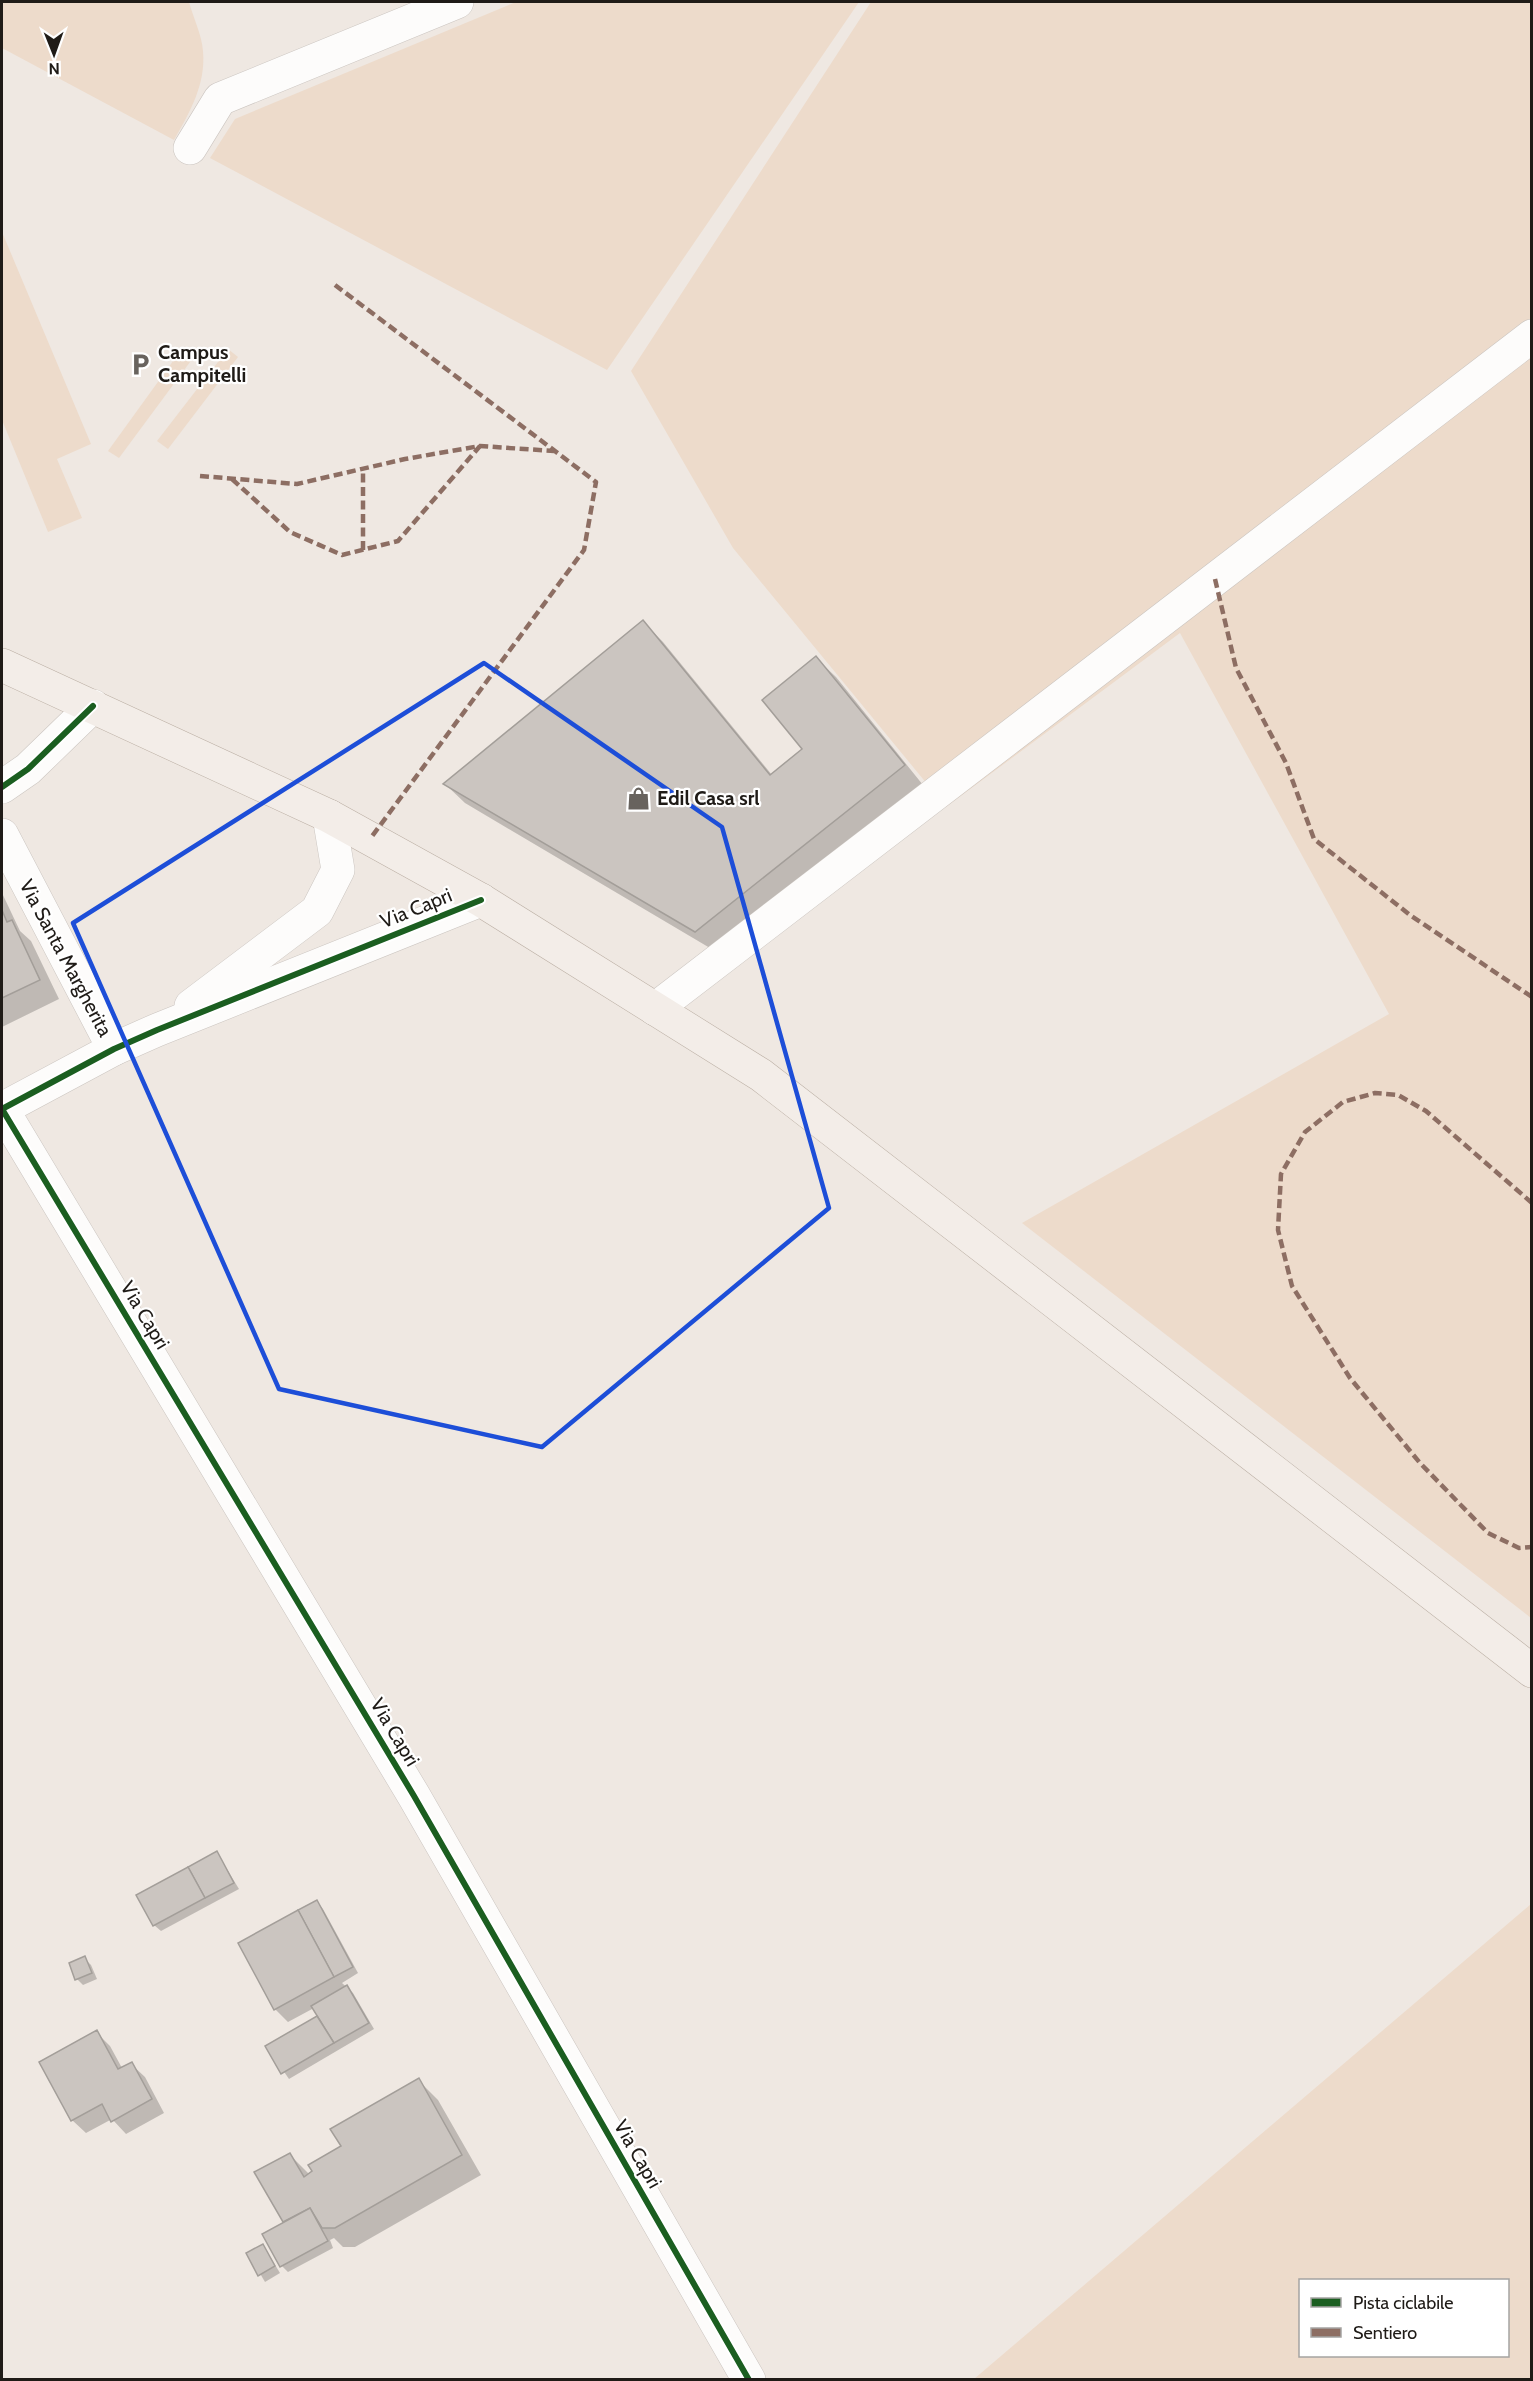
<svg xmlns="http://www.w3.org/2000/svg" width="1533" height="2381" font-family="Cabin,sans-serif">
	<style>
		.green { fill: #eddbcb; fill-rule: evenodd }
		.shadow { fill: #0003 }
		.building { fill: #cbc5c0; stroke: #a39e99; stroke-width: 1.5 }
		.lines { fill: none; stroke-linecap: round; stroke-linejoin: round }
		.minor-casing { stroke: #cbc5c0; stroke-width: 34 }
		.major-casing { stroke: #bbafa4; stroke-width: 34 }
		.minor { stroke: #fdfcfb; stroke-width: 33 }
		.major { stroke: #f3ede8; stroke-width: 33 }
		.quiet { stroke: #8d6e63; stroke-width: 4.5; stroke-dasharray: 9 4.5; stroke-linecap: butt }
		.cycleway-casing { stroke: #fff; stroke-width: 10 }
		.cycleway { stroke: #1b5e20; stroke-width: 6 }
		.marked { fill: none; stroke: #1d4ed8; stroke-width: 4.5; stroke-linejoin: round }
		.labels { text-anchor: middle; dominant-baseline: central; stroke-width: 4.5; stroke-linejoin: round; paint-order: stroke }
		.poi-label { font-size: 20px; font-weight: bold; fill: #1f1b17; stroke: #fff; text-anchor: start }
		.street-label { font-size: 20px; fill: #1f1b17; stroke: #fff }
	</style>
	<rect width="100%" height="100%" fill="#efe8e2"/>
	<!-- green -->
	<g class="green">
		<path d="M 2,2 L 189,2 C 193,17 202,35 203,51 C 206,84 190,112 174,140 L 2,48 Z"/>
		<path d="M 516,2 L 859,2 L 607,370 L 210,158 L 235,119 Z"/>
		<path d="M 871,2 L 1531,2 L 1531,1618 L 1022,1223 L 1389,1014 L 1180,633 L 946,807 L 733,548 L 631,371 Z"/>
		<path d="M 2,232 L 91,444 L 57,459 L 82,518 L 48,532 L 2,420 Z"/>
		<path d="M 228,349 L 238,357 L 168,449 L 157,441 Z"/>
		<path d="M 181,350 L 193,358 L 119,458 L 108,451 Z"/>
		<path d="M 1531,1904 L 1531,2379 L 974,2379 ZM 1508,2280 L 1508,2356 L 1300,2356 L 1300,2280 Z"/>
	</g>
	<!-- shadow -->
	<g class="shadow">
		<path d="M 643,622 L 663,642 L 772,775 L 804,750 L 816,658 L 836,677 L 923,785 L 715,951 L 465,803 L 445,784 Z"/>
		<path d="M 2,893 L 20,931 L 31,941 L 59,999 L 2,1027 Z"/>
		<path d="M 217,1853 L 239,1889 L 161,1931 L 154,1925 Z"/>
		<path d="M 317,1902 L 323,1909 L 358,1973 L 342,1983 L 353,1993 L 374,2029 L 289,2079 L 267,2047 L 319,2016 L 314,2008 L 288,2022 L 275,2009 Z"/>
		<path d="M 84,1958 L 91,1965 L 97,1979 L 83,1985 L 77,1979 Z"/>
		<path d="M 96,2032 L 110,2046 L 122,2068 L 131,2064 L 145,2077 L 164,2113 L 126,2134 L 112,2119 L 86,2133 L 72,2120 Z"/>
		<path d="M 418,2080 L 438,2100 L 481,2175 L 355,2247 L 343,2247 L 334,2238 L 330,2240 L 333,2248 L 288,2272 L 282,2266 L 285,2223 L 256,2173 L 289,2154 L 310,2175 Z"/>
		<path d="M 263,2245 L 280,2273 L 265,2282 L 248,2253 Z"/>
	</g>
	<!-- building -->
	<g class="building">
		<path d="M 643,620 L 770,775 L 802,749 L 762,700 L 816,656 L 905,765 L 695,932 L 443,784 Z"/>
		<path d="M 2,910 L 7,922 L 12,920 L 40,980 L 2,998 Z"/>
		<path d="M 217,1851 L 234,1883 L 205,1898 L 188,1867 Z"/>
		<path d="M 188,1867 L 205,1898 L 153,1926 L 136,1895 Z"/>
		<path d="M 317,1900 L 353,1967 L 334,1977 L 298,1910 Z"/>
		<path d="M 298,1910 L 334,1977 L 274,2010 L 238,1943 Z"/>
		<path d="M 85,1956 L 92,1973 L 75,1980 L 69,1963 Z"/>
		<path d="M 347,1985 L 369,2023 L 334,2043 L 311,2006 Z"/>
		<path d="M 317,2016 L 334,2043 L 281,2074 L 265,2046 Z"/>
		<path d="M 97,2030 L 118,2069 L 132,2062 L 152,2099 L 111,2122 L 102,2104 L 71,2121 L 39,2062 Z"/>
		<path d="M 419,2078 L 462,2155 L 335,2228 L 322,2228 L 310,2208 L 283,2222 L 254,2172 L 290,2153 L 304,2177 L 312,2171 L 308,2165 L 341,2146 L 330,2129 Z"/>
		<path d="M 310,2208 L 328,2241 L 280,2267 L 262,2234 Z"/>
		<path d="M 263,2244 L 275,2266 L 258,2276 L 246,2253 Z"/>
	</g>
	<g class="lines">
		<defs>
			<g id="minor">
				<path d="M 190,148 L 220,99 L 457,2"/>
				<path d="M 2,787 L 28,769 L 93,706"/>
				<path d="M 2,835 L 114,1049"/>
				<path d="M 191,1006 L 317,911 L 338,870 L 329,816"/>
				<path d="M 655,1009 L 1532,336"/>
				<path d="M 2,1109 L 414,1796 L 749,2380"/>
				<path d="M 2,1109 L 114,1049 L 157,1030 L 481,900"/>
			</g>
			<path id="major" d="M 2,665 L 329,816 L 481,900 L 761,1075 L 1532,1671"/>
		</defs>
		<!-- minor casing -->
		<use href="#minor" class="minor-casing"/>
		<!-- major casing -->
		<use href="#major" class="major-casing"/>
		<!-- minor -->
		<use href="#minor" class="minor"/>
		<!-- major -->
		<use href="#major" class="major"/>
		<!-- quiet -->
		<g class="quiet">
			<path d="M 335,285 L 596,482 L 584,550 L 370,839"/>
			<path d="M 200,476 L 297,484 L 405,459 L 480,446 L 554,451"/>
			<path d="M 232,479 L 290,532 L 342,555 L 398,541 L 480,446"/>
			<path d="M 363,550 L 363,468"/>
			<path d="M 1215,579 L 1236,668 L 1286,763 L 1314,839 L 1410,915 L 1532,997"/>
			<path d="M 1532,1203 L 1426,1111 L 1398,1095 L 1375,1093 L 1343,1102 L 1305,1132 L 1281,1174 L 1278,1230 L 1292,1286 L 1350,1378 L 1420,1463 L 1488,1533 L 1519,1548 L 1532,1547"/>
		</g>
		<defs>
			<g id="cycleway">
				<path d="M 2,787 L 28,769 L 93,706"/>
				<path d="M 2,1109 L 414,1796 L 749,2380"/>
				<path d="M 2,1109 L 114,1049 L 157,1030 L 481,900"/>
			</g>
		</defs>
		<!-- cycleway casing -->
		<use href="#cycleway" class="cycleway-casing"/>
		<!-- cycleway -->
		<use href="#cycleway" class="cycleway"/>
	</g>
	<!-- marked area -->
	<path class="marked" d="M 484,663 L 722,827 L 829,1208 L 542,1447 L 279,1389 L 73,923 Z"/>
	<!-- icons -->
	<defs>
		<symbol id="parking-bare" viewBox="-9 -9 18 18"><path d="M-3.5-5.5H1a3.5 3.5 0 0 1 0 7H-1V5.5H-3.5ZM-1-3.4V-.6H.8a1.4 1.4 0 0 0 0-2.8Z" fill="#68635e" stroke="#fff" stroke-width="2.5" paint-order="stroke"/></symbol>
		<symbol id="shop-bare" viewBox="-9 -9 18 18"><path d="M-5-2.5h2.3a2.7 3.5 0 0 1 5.4 0H5L5.5 6h-11ZM-1.5-2.5h3a1.5 2.3 0 0 0-3 0Z" fill="#68635e" stroke="#fff" stroke-width="2.5" paint-order="stroke"/></symbol>
	</defs>
	<g fill-rule="evenodd">
		<use href="#parking-bare" x="124" y="348" width="33" height="33"/>
		<use href="#shop-bare" x="622" y="782" width="33" height="33"/>
	</g>
	<g class="labels">
		<!-- poi labels -->
		<g class="poi-label">
			<text x="158" y="352">Campus<tspan x="158" dy="23">Campitelli</tspan></text>
			<text x="657" y="798">Edil Casa srl</text>
		</g>
		<!-- street labels -->
		<g class="street-label">
			<text transform="translate(416 908) rotate(-22)">Via Capri</text>
			<text transform="translate(66 958) rotate(62)">Via Santa Margherita</text>
			<text transform="translate(145 1315) rotate(59)">Via Capri</text>
			<text transform="translate(395 1732) rotate(59)">Via Capri</text>
			<text transform="translate(638 2154) rotate(60)">Via Capri</text>
		</g>
	</g>
	<!-- border -->
	<rect width="1533" height="2381" fill="none" stroke="#1f1b17" stroke-width="6"/>
	<!-- legend -->
	<rect x="1299" y="2279" width="210" height="78" fill="#ffffff" stroke="#a5a4a2" stroke-width="1.5"/>
	<rect x="1311" y="2298" width="30" height="9" fill="#1b5e20" stroke="#a5a4a2" stroke-width="1.5"/>
	<text x="1353" y="2309" font-size="18" fill="#1f1b17">Pista ciclabile</text>
	<rect x="1311" y="2328" width="30" height="9" fill="#8d6e63" stroke="#a5a4a2" stroke-width="1.5"/>
	<text x="1353" y="2339" font-size="18" fill="#1f1b17">Sentiero</text>
	<!-- north arrow -->
	<g transform="translate(54 54) rotate(179)" stroke="#ffffff" stroke-width="4.5" paint-order="stroke">
	<path d="M0-4.5L10 22L0 15L-10 22Z" fill="#1f1b17"/>
	<text y="-9" font-size="16" font-weight="bold" text-anchor="middle" fill="#1f1b17">N</text>
	</g>
</svg>
